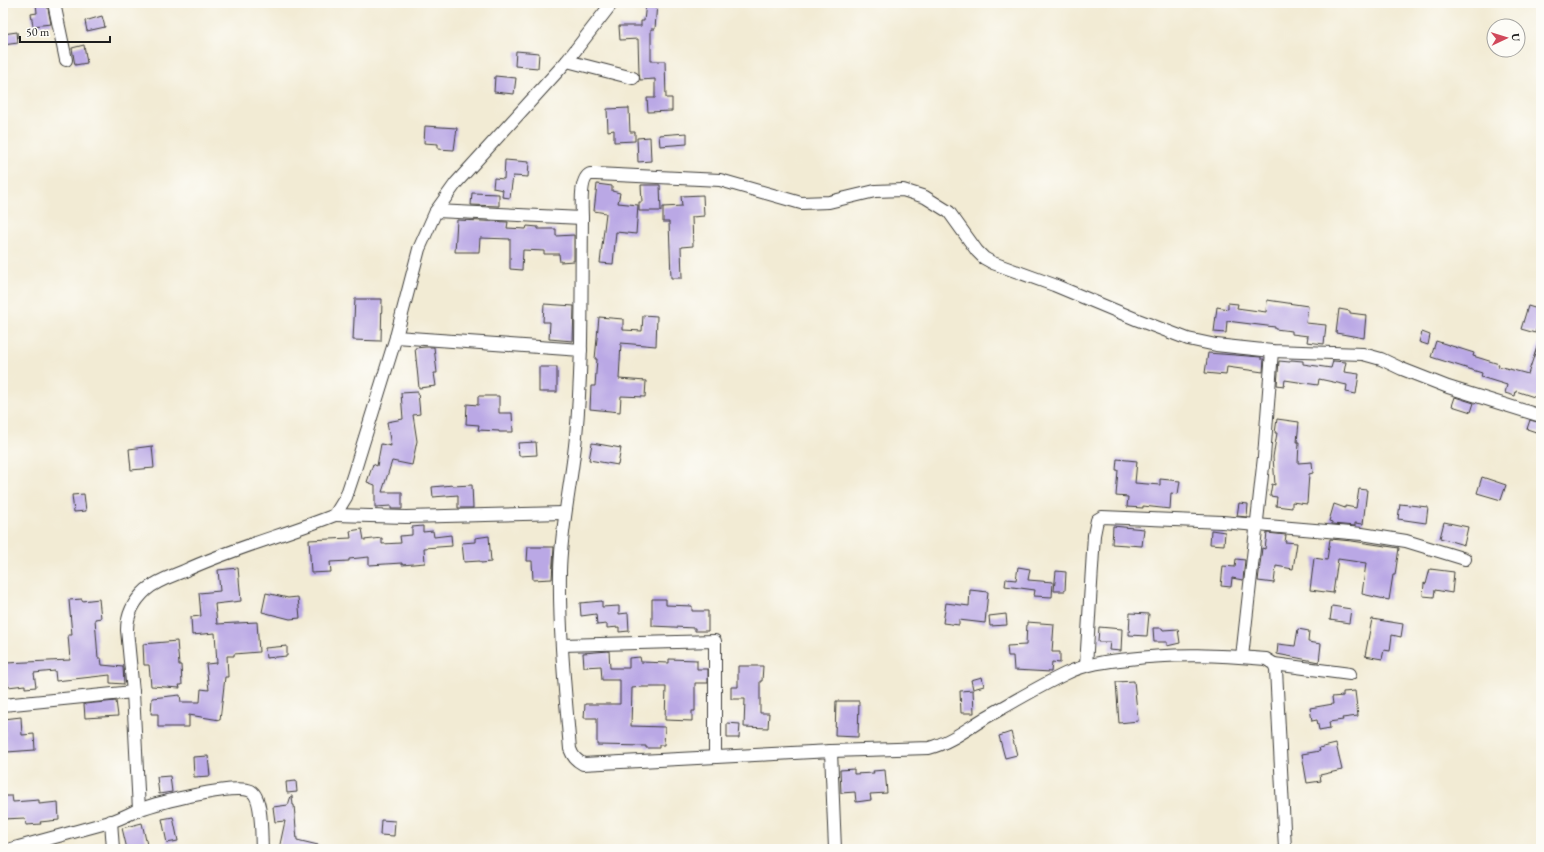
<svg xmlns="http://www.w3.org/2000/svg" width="1544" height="852" font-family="'EB Garamond',serif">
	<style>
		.building { fill: #baa8e5 }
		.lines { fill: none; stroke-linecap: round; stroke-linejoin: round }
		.street-casing { stroke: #3c3b38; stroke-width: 14 }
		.street { stroke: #fff; stroke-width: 12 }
	</style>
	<rect width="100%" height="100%" fill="#fdfcf7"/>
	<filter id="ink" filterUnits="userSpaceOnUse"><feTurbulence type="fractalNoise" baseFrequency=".025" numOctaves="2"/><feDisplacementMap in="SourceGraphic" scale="8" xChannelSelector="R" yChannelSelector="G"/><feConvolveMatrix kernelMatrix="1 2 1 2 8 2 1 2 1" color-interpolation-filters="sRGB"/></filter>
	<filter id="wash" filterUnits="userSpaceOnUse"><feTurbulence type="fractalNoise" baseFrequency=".012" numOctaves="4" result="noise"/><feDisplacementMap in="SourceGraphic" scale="16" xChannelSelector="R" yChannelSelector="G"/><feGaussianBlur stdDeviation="0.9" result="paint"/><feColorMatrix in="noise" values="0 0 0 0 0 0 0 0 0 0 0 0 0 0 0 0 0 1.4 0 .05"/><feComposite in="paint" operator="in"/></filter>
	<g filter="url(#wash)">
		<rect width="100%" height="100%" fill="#f2ebd4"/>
		<g id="blocks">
			<!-- building -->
			<g class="building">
				<path d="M 36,3 L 47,3 L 51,24 L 33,26 L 31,14 L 37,13 Z"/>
				<path d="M 646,3 L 657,3 L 655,29 L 651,29 L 651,61 L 665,61 L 666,98 L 672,98 L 672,111 L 648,112 L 647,98 L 655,98 L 655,79 L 640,80 L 639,73 L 638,39 L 620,40 L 619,26 L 641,26 L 641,21 L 644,21 Z"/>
				<path d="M 102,16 L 105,27 L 87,31 L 85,21 Z"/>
				<path d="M 17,32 L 18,43 L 3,45 L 3,34 Z"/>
				<path d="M 84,45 L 87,63 L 75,65 L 72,48 Z"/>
				<path d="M 516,51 L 539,53 L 538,68 L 515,66 Z"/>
				<path d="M 495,76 L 516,78 L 514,94 L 494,92 Z"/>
				<path d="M 629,108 L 630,132 L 635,132 L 635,141 L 614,142 L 614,130 L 608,131 L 607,109 Z"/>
				<path d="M 425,126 L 457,128 L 454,150 L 438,149 L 438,144 L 424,143 Z"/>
				<path d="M 687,133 L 687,144 L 660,146 L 659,135 Z"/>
				<path d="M 650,137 L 651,161 L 638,162 L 637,138 Z"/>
				<path d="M 505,160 L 529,162 L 528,177 L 513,176 L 510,198 L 502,197 L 503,190 L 493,188 L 494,178 L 504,179 Z"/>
				<path d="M 597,184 L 612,186 L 612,191 L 620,193 L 618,203 L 638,205 L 636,234 L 616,232 L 613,264 L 600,263 L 606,213 L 594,211 Z"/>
				<path d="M 641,185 L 660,185 L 661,211 L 639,211 L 639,202 L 642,202 Z"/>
				<path d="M 472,193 L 499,194 L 499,206 L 471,205 Z"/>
				<path d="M 703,195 L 704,216 L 692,217 L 693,246 L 681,247 L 682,278 L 671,278 L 669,222 L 663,222 L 663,207 L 682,206 L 681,196 Z"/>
				<path d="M 457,220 L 508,222 L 507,228 L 526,229 L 527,226 L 538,227 L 538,229 L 556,229 L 556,236 L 574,235 L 574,261 L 560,262 L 559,254 L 544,254 L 544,251 L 523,250 L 522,270 L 510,269 L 510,239 L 480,238 L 479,252 L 455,252 Z"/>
				<path d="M 355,299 L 382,299 L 381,341 L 353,340 Z"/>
				<path d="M 1267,300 L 1308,306 L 1306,323 L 1326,325 L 1324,344 L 1307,342 L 1308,336 L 1292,334 L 1292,331 L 1275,329 L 1275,327 L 1227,321 L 1226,333 L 1214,332 L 1217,307 L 1228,309 L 1228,303 L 1238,304 L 1237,308 L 1266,312 Z"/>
				<path d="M 544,304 L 574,306 L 573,341 L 549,339 L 550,322 L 543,322 Z"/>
				<path d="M 1528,306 L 1541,310 L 1541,325 L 1538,324 L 1535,333 L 1521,329 Z"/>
				<path d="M 1339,309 L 1350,311 L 1350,313 L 1366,315 L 1364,338 L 1336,333 Z"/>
				<path d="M 643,315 L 657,316 L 656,346 L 621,343 L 619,379 L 646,381 L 645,397 L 621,396 L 620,412 L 590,409 L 591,386 L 595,386 L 597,359 L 595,359 L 599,317 L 623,319 L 623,330 L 642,331 Z"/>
				<path d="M 1422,332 L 1430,335 L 1428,345 L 1419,342 Z"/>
				<path d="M 1436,341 L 1474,353 L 1473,356 L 1499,364 L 1498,366 L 1528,374 L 1539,341 L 1541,341 L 1541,387 L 1537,398 L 1516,391 L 1515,396 L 1505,393 L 1507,385 L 1481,377 L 1482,373 L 1431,357 Z"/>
				<path d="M 426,347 L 434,347 L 437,373 L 434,373 L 436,386 L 419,388 L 415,348 Z"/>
				<path d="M 1208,353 L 1261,357 L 1261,359 L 1264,359 L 1263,372 L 1227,367 L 1226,375 L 1205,373 Z"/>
				<path d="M 1291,360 L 1303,361 L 1303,364 L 1331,368 L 1333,361 L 1346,362 L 1344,372 L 1359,374 L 1356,394 L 1346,392 L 1347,385 L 1319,379 L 1318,385 L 1285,380 L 1284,386 L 1277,385 L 1279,361 L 1290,362 Z"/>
				<rect x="539" y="367" width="18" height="25"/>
				<path d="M 418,392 L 420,414 L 413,415 L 417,441 L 412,465 L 392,461 L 382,492 L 402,492 L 402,509 L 391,509 L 391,506 L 375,507 L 375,485 L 367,482 L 373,464 L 377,466 L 381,444 L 391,446 L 387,422 L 403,419 L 401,393 Z"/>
				<path d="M 478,396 L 499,396 L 499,413 L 512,413 L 513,432 L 499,432 L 499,431 L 478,430 L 479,425 L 466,424 L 467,404 L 478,405 Z"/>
				<path d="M 1455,397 L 1474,403 L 1471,412 L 1452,406 Z"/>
				<path d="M 1277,419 L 1299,422 L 1297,442 L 1299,442 L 1298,463 L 1312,462 L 1313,473 L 1309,474 L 1307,504 L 1292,502 L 1292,508 L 1276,506 L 1277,497 L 1270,496 L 1272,484 L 1275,485 L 1273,457 L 1277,433 L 1275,433 Z"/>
				<path d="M 1530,420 L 1541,423 L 1539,433 L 1527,429 Z"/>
				<path d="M 536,442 L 537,455 L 519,456 L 518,443 Z"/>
				<path d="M 592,443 L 621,448 L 618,465 L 589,460 Z"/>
				<path d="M 152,446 L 154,468 L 131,470 L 129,449 Z"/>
				<path d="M 1117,459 L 1137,461 L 1135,483 L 1160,485 L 1160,479 L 1180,481 L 1178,494 L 1171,493 L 1170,509 L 1143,506 L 1143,508 L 1127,507 L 1128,497 L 1116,496 L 1118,470 L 1116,470 Z"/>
				<path d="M 1482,477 L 1506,485 L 1501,500 L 1477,493 Z"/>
				<path d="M 453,485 L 453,486 L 472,485 L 473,508 L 458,508 L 458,495 L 433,497 L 432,487 Z"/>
				<path d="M 1359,489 L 1367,490 L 1363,524 L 1355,523 L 1355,526 L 1332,524 L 1332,522 L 1329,521 L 1334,504 L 1345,508 L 1345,506 L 1356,508 Z"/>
				<path d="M 84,494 L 86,511 L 74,512 L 72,495 Z"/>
				<path d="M 1239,503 L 1248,504 L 1247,517 L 1237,516 Z"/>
				<path d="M 1400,504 L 1428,507 L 1426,523 L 1398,519 Z"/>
				<path d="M 1444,522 L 1468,527 L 1464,545 L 1440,538 Z"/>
				<path d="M 423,526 L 423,532 L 433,531 L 434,537 L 451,535 L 452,546 L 424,548 L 425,563 L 402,565 L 402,563 L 369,565 L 369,557 L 349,559 L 349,561 L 330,562 L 331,572 L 311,573 L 309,540 L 351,538 L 350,531 L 362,529 L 364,540 L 382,538 L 382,544 L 401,543 L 400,536 L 412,535 L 412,527 Z"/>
				<path d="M 1113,526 L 1144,529 L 1142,546 L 1112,544 Z"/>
				<path d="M 1211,530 L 1225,532 L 1224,545 L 1210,544 Z"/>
				<path d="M 1267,533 L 1286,535 L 1285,542 L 1297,543 L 1293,569 L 1276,566 L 1274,583 L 1258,581 L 1262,548 L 1265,549 Z"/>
				<path d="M 489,536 L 491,562 L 481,563 L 480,561 L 464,562 L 462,543 L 475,542 L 475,538 Z"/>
				<path d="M 1330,539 L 1352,541 L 1399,548 L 1395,575 L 1393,575 L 1389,600 L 1362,594 L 1366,563 L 1338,559 L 1333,593 L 1310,590 L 1314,558 L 1327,560 Z"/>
				<path d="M 528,547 L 554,547 L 552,579 L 533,580 L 532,561 L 527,561 Z"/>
				<path d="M 1236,559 L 1245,560 L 1243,580 L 1232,578 L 1231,587 L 1221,586 L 1223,566 L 1235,567 Z"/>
				<path d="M 1018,567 L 1030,569 L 1028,580 L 1053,582 L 1052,597 L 1034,596 L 1035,590 L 1005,586 L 1006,579 L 1016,580 Z"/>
				<path d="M 238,568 L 241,601 L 215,604 L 217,624 L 257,622 L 259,652 L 234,654 L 234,656 L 227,656 L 228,677 L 225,677 L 220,720 L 189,715 L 189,727 L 158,727 L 158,714 L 151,714 L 152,698 L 180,695 L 181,702 L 200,702 L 201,689 L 209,690 L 206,664 L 217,663 L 215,633 L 192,635 L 191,617 L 201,616 L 199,593 L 220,591 L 218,570 Z"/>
				<path d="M 1430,569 L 1454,572 L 1452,593 L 1435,590 L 1434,597 L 1423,596 L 1424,583 L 1426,584 Z"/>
				<path d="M 1056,571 L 1066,572 L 1065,591 L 1054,591 Z"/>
				<path d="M 970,590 L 988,592 L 985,623 L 959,620 L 959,625 L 943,623 L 946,603 L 969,606 Z"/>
				<path d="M 266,593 L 288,598 L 298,597 L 300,618 L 290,619 L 262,612 Z"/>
				<path d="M 82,599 L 82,601 L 99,599 L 101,618 L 95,619 L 98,658 L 101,658 L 102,665 L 123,667 L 124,684 L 110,683 L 110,675 L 56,681 L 55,671 L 34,673 L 36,687 L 25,688 L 25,685 L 8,687 L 6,663 L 70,660 L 68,635 L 72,635 L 69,600 Z"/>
				<path d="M 652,599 L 666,599 L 666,605 L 692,606 L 692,611 L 708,611 L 708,631 L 695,631 L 695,628 L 652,626 Z"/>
				<path d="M 602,601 L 602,607 L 619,606 L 619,614 L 628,613 L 629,631 L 619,632 L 619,627 L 607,628 L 607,624 L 597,625 L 596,614 L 581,616 L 580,603 Z"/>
				<path d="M 1332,606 L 1351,609 L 1349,623 L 1330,620 Z"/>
				<path d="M 1130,613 L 1149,614 L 1147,636 L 1129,635 Z"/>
				<path d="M 1006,614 L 1007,625 L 990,626 L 989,616 Z"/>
				<path d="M 1372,619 L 1403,624 L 1401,637 L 1392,635 L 1390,651 L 1384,650 L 1382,659 L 1365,656 Z"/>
				<path d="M 1027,622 L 1054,624 L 1052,652 L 1060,652 L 1060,663 L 1052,662 L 1051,672 L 1014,670 L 1013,656 L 1008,656 L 1007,646 L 1026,645 Z"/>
				<path d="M 1099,627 L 1122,629 L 1121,651 L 1109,650 L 1110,642 L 1098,642 Z"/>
				<path d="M 1153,628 L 1162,628 L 1163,630 L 1178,629 L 1180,643 L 1167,646 L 1167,642 L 1154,642 Z"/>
				<path d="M 1298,629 L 1309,631 L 1308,642 L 1321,644 L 1319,662 L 1277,654 L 1278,644 L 1295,646 Z"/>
				<path d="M 177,641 L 179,665 L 181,665 L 182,685 L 179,685 L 180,688 L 151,686 L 149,665 L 144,665 L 143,644 Z"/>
				<path d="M 287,646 L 287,656 L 266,658 L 265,648 Z"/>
				<path d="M 609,651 L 610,668 L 629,668 L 629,658 L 640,657 L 641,662 L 669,663 L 669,659 L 697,660 L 697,669 L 708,669 L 708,683 L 695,683 L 695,711 L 692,711 L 692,721 L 665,720 L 666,687 L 642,687 L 632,688 L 631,726 L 665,727 L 664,745 L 659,745 L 659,748 L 646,748 L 646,746 L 597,745 L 597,718 L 584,718 L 585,704 L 620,704 L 620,680 L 602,680 L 601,666 L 584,667 L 583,653 Z"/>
				<path d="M 738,666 L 763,666 L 762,681 L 760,681 L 760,713 L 769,713 L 768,728 L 744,727 L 745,699 L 731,699 L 731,687 L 738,687 Z"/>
				<path d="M 982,677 L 984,686 L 973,689 L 971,680 Z"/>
				<path d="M 1134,681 L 1138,721 L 1119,723 L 1116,682 Z"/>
				<path d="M 973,690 L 974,713 L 961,713 L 960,691 Z"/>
				<path d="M 1355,691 L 1358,716 L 1342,718 L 1343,720 L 1329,722 L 1330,728 L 1319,730 L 1317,720 L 1312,721 L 1310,708 L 1333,704 L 1332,697 L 1343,696 L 1343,692 Z"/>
				<path d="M 116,701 L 118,716 L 85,718 L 84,704 Z"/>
				<path d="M 836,701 L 859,701 L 858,737 L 835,736 Z"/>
				<path d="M 21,717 L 22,735 L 34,734 L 35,750 L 7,752 L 4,719 Z"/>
				<path d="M 727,723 L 740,724 L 739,738 L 727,738 Z"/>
				<path d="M 1011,732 L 1017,755 L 1005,758 L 999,736 Z"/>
				<path d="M 1336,744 L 1342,770 L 1320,775 L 1321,781 L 1307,783 L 1302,754 L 1320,751 L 1319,748 Z"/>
				<path d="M 208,756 L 210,776 L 194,777 L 193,757 Z"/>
				<path d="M 854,769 L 854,774 L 874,773 L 873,771 L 885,770 L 887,793 L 870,794 L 871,800 L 856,802 L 855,792 L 841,793 L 840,770 Z"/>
				<path d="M 170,776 L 172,792 L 159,794 L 157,777 Z"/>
				<path d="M 296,781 L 297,792 L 287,793 L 286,782 Z"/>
				<path d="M 3,796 L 12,796 L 13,802 L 39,800 L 39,804 L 58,802 L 59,820 L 40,822 L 41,824 L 26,825 L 25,818 L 3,819 Z"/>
				<path d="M 291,796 L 292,796 L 293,805 L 294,805 L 297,840 L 318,845 L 317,849 L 279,849 L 285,821 L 275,822 L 273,807 L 288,805 Z"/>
				<path d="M 173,817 L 178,841 L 167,843 L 162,819 Z"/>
				<path d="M 381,820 L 395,821 L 394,836 L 380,835 Z"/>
				<path d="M 142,823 L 148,849 L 127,849 L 122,828 Z"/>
			</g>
		</g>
	</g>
	<g filter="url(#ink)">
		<use href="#blocks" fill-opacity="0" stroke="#3c3b38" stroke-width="1"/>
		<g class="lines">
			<defs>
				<g id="street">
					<path d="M 54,3 L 66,60"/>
					<path d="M 567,61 L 633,78"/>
					<path d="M 436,211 L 582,218 C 581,290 583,363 576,436 C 572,481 561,525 560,571 C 559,630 565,690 570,749 C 573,757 576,760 583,764 L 831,751 L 835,849"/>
					<path d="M 582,218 C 582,208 579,179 590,174 C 592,174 594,174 596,174 L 720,180 L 801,203 L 829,202 L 875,191 L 903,190 L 925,197 L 949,212 L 977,251 L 984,258 L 993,263 L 1054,285 L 1138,320 L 1188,339 L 1216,345 L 1272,351 L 1363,354 L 1381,359 L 1402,369 L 1448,387 L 1541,416"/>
					<path d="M 396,337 L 581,350"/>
					<path d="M 335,515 L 406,517 L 564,513"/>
					<path d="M 562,645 L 715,641 L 715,756"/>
					<path d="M 1242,657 L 1264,457 L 1272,351"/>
					<path d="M 1274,664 L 1350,674"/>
					<path d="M 1086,666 L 1094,535 L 1097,520 L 1102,517 L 1222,522 L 1362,534 L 1406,541 L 1465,559"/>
					<path d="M 3,705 L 133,692"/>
					<path d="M 831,751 L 929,748 C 949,743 967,729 985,718 C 1011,703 1038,687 1065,674 C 1085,664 1107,661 1129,659 C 1177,653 1218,655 1266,659 L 1274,664 L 1276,669 L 1285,849"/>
					<path d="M 139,810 L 133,692 L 127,630 C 127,614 134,601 146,590 C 156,581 172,576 184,571 C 233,548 285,535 335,515 L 346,497 L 353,476 L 396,337 L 419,249 L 436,211 L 456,183 L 567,61 L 612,3"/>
					<path d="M 111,821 L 113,849"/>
					<path d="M 11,849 C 44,840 77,831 110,822 C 120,819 129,814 138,810 C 157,803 234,783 251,791 C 263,798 261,836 262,849"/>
				</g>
			</defs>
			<!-- street casing -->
			<use href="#street" class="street-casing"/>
			<!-- street -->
			<use href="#street" class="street"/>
		</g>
	</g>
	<!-- margin -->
	<rect width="1544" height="852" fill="none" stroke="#fdfcf7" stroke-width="16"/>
	<!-- north arrow -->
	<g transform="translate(1506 38) rotate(86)"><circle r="19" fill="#fdfcf7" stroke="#a3a29f"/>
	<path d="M0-3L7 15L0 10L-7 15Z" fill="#d1495b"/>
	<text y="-6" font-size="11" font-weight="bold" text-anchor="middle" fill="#1c1c1c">U</text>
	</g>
	<!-- scale -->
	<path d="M20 36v6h90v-6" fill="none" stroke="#1c1c1c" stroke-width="2"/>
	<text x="26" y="36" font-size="12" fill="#1c1c1c" stroke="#fdfcf7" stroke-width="3" paint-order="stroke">50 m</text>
</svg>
